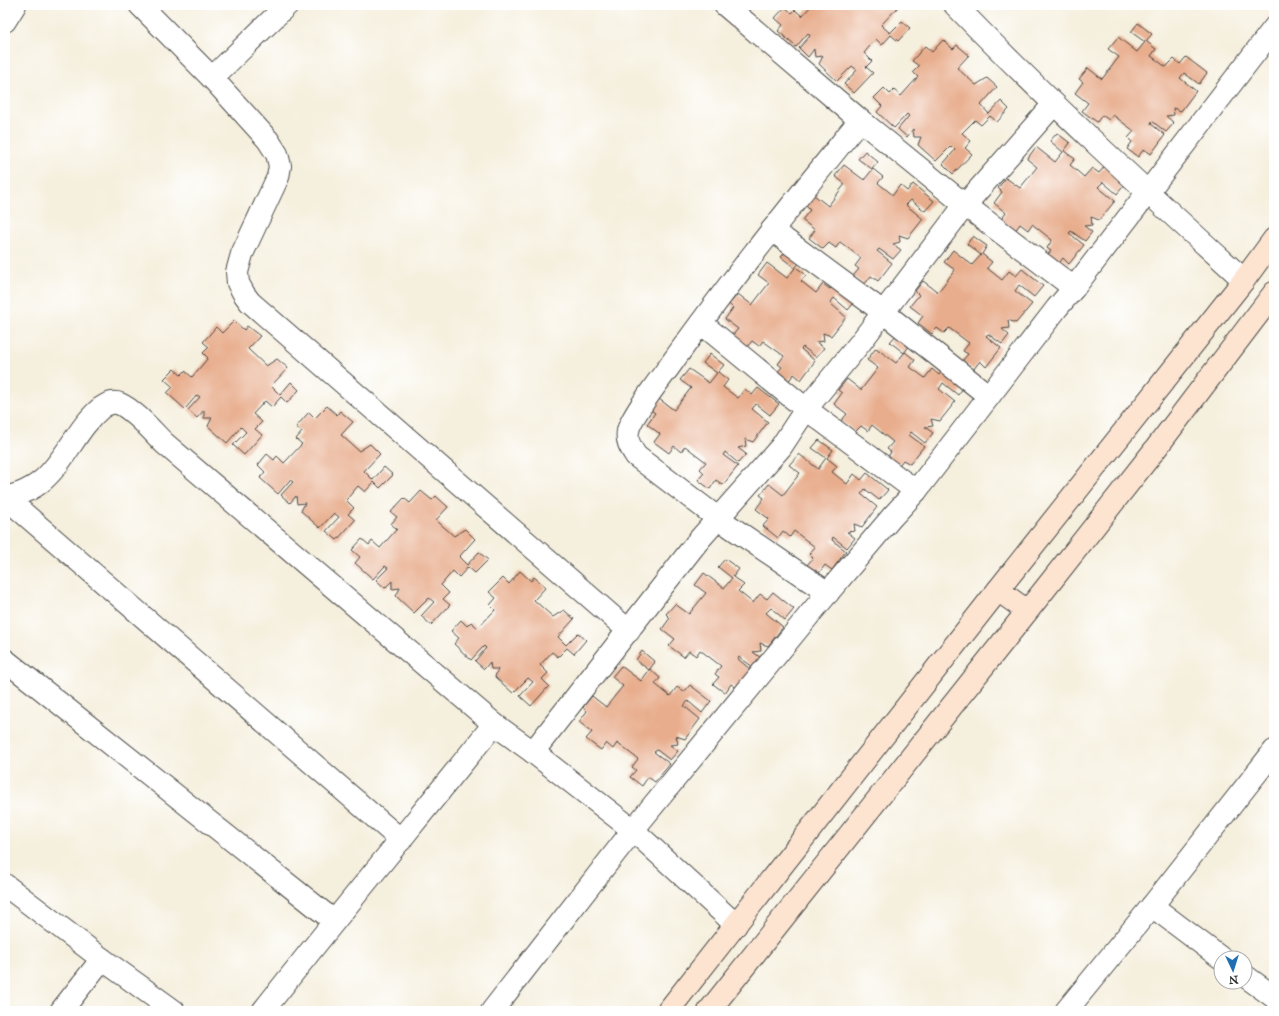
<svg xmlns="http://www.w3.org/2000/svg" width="1279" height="1016" font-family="'IM FELL Great Primer',serif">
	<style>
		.building { fill: #e8ad8d }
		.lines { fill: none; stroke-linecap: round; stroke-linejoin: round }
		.street-casing { stroke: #494846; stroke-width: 24 }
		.secondary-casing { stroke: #494846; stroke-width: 24 }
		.street { stroke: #fff; stroke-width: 22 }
		.secondary { stroke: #fde4d1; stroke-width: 22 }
	</style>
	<rect width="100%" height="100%" fill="#fff"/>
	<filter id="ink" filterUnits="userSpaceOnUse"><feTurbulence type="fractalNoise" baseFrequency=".025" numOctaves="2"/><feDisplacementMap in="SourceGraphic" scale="8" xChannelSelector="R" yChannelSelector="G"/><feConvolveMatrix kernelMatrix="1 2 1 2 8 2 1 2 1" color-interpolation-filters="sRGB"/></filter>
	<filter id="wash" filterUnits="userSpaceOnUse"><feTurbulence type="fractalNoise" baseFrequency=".012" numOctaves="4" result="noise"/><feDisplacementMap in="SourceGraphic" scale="16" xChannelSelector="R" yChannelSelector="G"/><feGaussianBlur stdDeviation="0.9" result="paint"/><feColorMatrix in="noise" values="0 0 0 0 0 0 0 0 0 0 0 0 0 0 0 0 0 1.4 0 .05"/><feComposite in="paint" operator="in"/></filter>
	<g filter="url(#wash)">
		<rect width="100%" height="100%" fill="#f5efdd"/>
		<g id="blocks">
			<!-- building -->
			<g class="building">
				<path d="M 812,5 L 896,5 L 898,7 L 881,25 L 890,33 L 902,21 L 910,28 L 898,41 L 891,35 L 882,45 L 876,39 L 864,53 L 872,61 L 866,67 L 873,73 L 854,93 L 844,84 L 857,70 L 852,66 L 837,81 L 819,64 L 823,56 L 815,57 L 814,49 L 808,57 L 799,48 L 810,36 L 808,33 L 796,47 L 778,31 L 783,25 L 775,18 L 785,7 L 792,13 L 795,10 L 802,16 Z"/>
				<path d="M 1138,23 L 1152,34 L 1146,41 L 1156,49 L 1151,56 L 1166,67 L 1174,59 L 1180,64 L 1186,57 L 1207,73 L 1199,84 L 1184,73 L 1180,78 L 1196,91 L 1181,111 L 1173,108 L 1174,115 L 1166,116 L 1174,123 L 1166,132 L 1152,121 L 1151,124 L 1165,135 L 1151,154 L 1144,149 L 1138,157 L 1127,149 L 1132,142 L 1128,138 L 1134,131 L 1113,115 L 1109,120 L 1102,115 L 1097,122 L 1082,111 L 1088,103 L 1075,93 L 1083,82 L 1079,79 L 1088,68 L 1102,79 L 1119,57 L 1108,49 L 1118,37 L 1137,52 L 1145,42 L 1131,32 Z"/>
				<path d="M 943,40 L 953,49 L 957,45 L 969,55 L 957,68 L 976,85 L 987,78 L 997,87 L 981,105 L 989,114 L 1001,101 L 1009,109 L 997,122 L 990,116 L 981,125 L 975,120 L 962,133 L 971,141 L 965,148 L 972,154 L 953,174 L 943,164 L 955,150 L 951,146 L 936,161 L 918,145 L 921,137 L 914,137 L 913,129 L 907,137 L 898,129 L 909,116 L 907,114 L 894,128 L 877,112 L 882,106 L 874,98 L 884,88 L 890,94 L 894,90 L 901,96 L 918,77 L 913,72 L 919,66 L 912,61 L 925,46 L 932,52 Z"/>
				<path d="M 1057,133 L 1070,143 L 1064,151 L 1075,159 L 1070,165 L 1084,177 L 1092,168 L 1099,173 L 1105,166 L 1126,183 L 1117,194 L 1103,182 L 1098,187 L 1115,201 L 1099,220 L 1091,217 L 1092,225 L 1084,226 L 1092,232 L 1085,241 L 1071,231 L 1069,233 L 1084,245 L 1069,264 L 1063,258 L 1056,267 L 1045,258 L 1051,251 L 1047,248 L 1052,240 L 1032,224 L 1028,230 L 1020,224 L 1015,231 L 1001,220 L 1006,213 L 994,203 L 1002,192 L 998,188 L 1006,178 L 1020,188 L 1037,167 L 1027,159 L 1036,147 L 1055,162 L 1063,152 L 1050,141 Z"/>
				<path d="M 865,151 L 878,162 L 872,169 L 858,159 Z"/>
				<path d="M 844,165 L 864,180 L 873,169 L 883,177 L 878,183 L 893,195 L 900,185 L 907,191 L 913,184 L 934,201 L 925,211 L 911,200 L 906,205 L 923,219 L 908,238 L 899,235 L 900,242 L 893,244 L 901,250 L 893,259 L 879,249 L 877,251 L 892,263 L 878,281 L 871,276 L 864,285 L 853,276 L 859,269 L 855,266 L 861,258 L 840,242 L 836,248 L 829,243 L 823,249 L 809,238 L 815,230 L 802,220 L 810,210 L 806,206 L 814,195 L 828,206 L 845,184 L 835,176 Z"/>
				<path d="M 973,236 L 987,246 L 982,254 L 992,262 L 987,268 L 1002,280 L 1009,271 L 1016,276 L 1022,269 L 1043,286 L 1034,297 L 1019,285 L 1015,291 L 1032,304 L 1016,323 L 1008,320 L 1009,328 L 1002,329 L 1009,335 L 1002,344 L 988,334 L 986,336 L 1001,348 L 986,367 L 980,361 L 973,370 L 962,361 L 968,354 L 963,351 L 969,343 L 949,328 L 944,333 L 937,328 L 932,334 L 918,323 L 923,316 L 910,306 L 919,295 L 915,291 L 923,281 L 938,292 L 955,270 L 944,262 L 953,250 L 972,265 L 981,255 L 967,244 Z"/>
				<path d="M 788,249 L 802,259 L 796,267 L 806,275 L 801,281 L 816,293 L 823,284 L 830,289 L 836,282 L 857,299 L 848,310 L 834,298 L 830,303 L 846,317 L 831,336 L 823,333 L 824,341 L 816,342 L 824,348 L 816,357 L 803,347 L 801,349 L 815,361 L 801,380 L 794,374 L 787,383 L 776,374 L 782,367 L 778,364 L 784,356 L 763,341 L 759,346 L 752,341 L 747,347 L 732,336 L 738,329 L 725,319 L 733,308 L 729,304 L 738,294 L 752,305 L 769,283 L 758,275 L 767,263 L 787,278 L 795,268 L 781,257 Z"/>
				<path d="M 234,321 L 244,330 L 247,326 L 260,336 L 248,349 L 266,366 L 277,359 L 288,368 L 271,386 L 280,395 L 291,382 L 299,390 L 287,403 L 281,397 L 272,407 L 265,401 L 253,414 L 262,422 L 255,429 L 262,435 L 244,455 L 233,445 L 246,432 L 241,427 L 227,443 L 208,426 L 212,418 L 204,418 L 204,410 L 197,418 L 188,410 L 200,397 L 197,395 L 185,409 L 167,393 L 173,387 L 164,379 L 174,369 L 181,375 L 185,371 L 192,377 L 208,358 L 203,353 L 209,347 L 203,342 L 216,327 L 222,333 Z"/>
				<path d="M 897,334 L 910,345 L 904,353 L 890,342 Z"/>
				<path d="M 876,348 L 896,363 L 905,352 L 915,360 L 910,367 L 925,378 L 932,369 L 939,375 L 945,367 L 966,384 L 958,395 L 943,383 L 939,389 L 955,402 L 940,421 L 931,419 L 933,426 L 925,427 L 933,433 L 925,443 L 911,432 L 909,435 L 924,446 L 910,464 L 903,460 L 897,468 L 886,460 L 891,452 L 887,449 L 893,442 L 872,425 L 868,431 L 861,426 L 855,432 L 841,421 L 847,414 L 834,404 L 842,393 L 838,390 L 847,379 L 861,390 L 878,368 L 867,360 Z"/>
				<path d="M 710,354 L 724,365 L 718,372 L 728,380 L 723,387 L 738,398 L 745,389 L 752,395 L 758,388 L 779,404 L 770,415 L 756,404 L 752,409 L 768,422 L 753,442 L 745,439 L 746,446 L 738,448 L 746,454 L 738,463 L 725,452 L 723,455 L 738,466 L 723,485 L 716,480 L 710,489 L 698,480 L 704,473 L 700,469 L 706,462 L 685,446 L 681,452 L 674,446 L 669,453 L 654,442 L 660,434 L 647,424 L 655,413 L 651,410 L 659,399 L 674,410 L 691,388 L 680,380 L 689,369 L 709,383 L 717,373 L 703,363 Z"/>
				<path d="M 327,406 L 337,415 L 340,411 L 353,422 L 341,435 L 359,451 L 370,444 L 380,454 L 364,471 L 373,480 L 384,467 L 393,475 L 380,488 L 374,482 L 365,492 L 358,486 L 346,500 L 354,508 L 348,514 L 355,520 L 337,540 L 326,531 L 339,517 L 334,513 L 320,528 L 301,511 L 305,503 L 297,504 L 296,496 L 290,503 L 281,495 L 293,482 L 290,480 L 278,494 L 260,478 L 265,472 L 258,465 L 267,454 L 274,460 L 277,456 L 284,463 L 302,444 L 296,439 L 302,432 L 296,427 L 309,412 L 315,418 Z"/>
				<path d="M 819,440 L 833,450 L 827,458 L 837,466 L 832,472 L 847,484 L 854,474 L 861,480 L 867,473 L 888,490 L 879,500 L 865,489 L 861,494 L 877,507 L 862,527 L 854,524 L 855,531 L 847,532 L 855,538 L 847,548 L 833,537 L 832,540 L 846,551 L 832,570 L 825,565 L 819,573 L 807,565 L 813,558 L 809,554 L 815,547 L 794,531 L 790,537 L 783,531 L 778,538 L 763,526 L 769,519 L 756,509 L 764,498 L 760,495 L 769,484 L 783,495 L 800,473 L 789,465 L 799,454 L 818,469 L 826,458 L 812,448 Z"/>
				<path d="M 421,491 L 432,500 L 436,496 L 448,507 L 436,520 L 454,536 L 465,529 L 475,539 L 459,557 L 467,565 L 479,552 L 488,560 L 475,573 L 468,567 L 459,577 L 453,571 L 441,585 L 449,593 L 443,599 L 450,605 L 431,625 L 421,616 L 434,602 L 429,598 L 414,613 L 396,596 L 400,588 L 392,589 L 392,581 L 385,588 L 376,580 L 388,568 L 385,566 L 373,579 L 355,563 L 360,557 L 352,550 L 362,539 L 369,545 L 372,541 L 380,548 L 397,529 L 391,524 L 397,517 L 391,512 L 404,498 L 410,503 Z"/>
				<path d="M 725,559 L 739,569 L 733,577 L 744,585 L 738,591 L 753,603 L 760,594 L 767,599 L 773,592 L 794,609 L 785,620 L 771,608 L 766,613 L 783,627 L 768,646 L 760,643 L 761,651 L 753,652 L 761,658 L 753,667 L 739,657 L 738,659 L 752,671 L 738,689 L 731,684 L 725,693 L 713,684 L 719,677 L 715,674 L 721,666 L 700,650 L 696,656 L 689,651 L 684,657 L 669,646 L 675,639 L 662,629 L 670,618 L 666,614 L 675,604 L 689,614 L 706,593 L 695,585 L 704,573 L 724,588 L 732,578 L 718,567 Z"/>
				<path d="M 520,571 L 531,581 L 534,577 L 546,587 L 534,600 L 553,617 L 564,610 L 574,619 L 558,637 L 566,645 L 578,633 L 586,640 L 574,654 L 567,648 L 558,657 L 552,652 L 540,665 L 548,673 L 542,679 L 549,686 L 531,706 L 520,696 L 533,682 L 528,678 L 513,693 L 495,677 L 498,669 L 491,669 L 490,662 L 484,669 L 475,661 L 486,648 L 484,646 L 471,660 L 454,644 L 459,638 L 451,631 L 461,620 L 467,626 L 471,622 L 478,628 L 495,610 L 490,605 L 496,598 L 489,592 L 503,578 L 509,584 Z"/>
				<path d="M 642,651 L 655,662 L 649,670 L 636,660 Z"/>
				<path d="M 621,666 L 641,681 L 650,669 L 660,678 L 655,684 L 670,696 L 677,687 L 684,692 L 690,685 L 711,701 L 702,713 L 688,701 L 684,706 L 700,719 L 685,739 L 676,736 L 678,744 L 670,745 L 678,751 L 670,760 L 657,750 L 654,752 L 670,764 L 655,782 L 648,777 L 642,786 L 630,777 L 636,770 L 632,767 L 638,759 L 617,743 L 613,749 L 606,743 L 601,750 L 586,739 L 592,732 L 579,722 L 587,711 L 583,707 L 592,696 L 606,707 L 623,686 L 612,677 Z"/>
			</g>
		</g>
	</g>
	<g filter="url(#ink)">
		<use href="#blocks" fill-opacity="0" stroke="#494846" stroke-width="1"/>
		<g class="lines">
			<defs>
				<g id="street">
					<path d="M 140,5 L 212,78 L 268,140 L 277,154 L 280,166 L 278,177 L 242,254 L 237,272 L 238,283 L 244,294 L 250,302 L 629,631"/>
					<path d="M 725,5 L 860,120 L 965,205 L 1074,288"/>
					<path d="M 955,5 C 1048,101 1146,191 1244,280"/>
					<path d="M 5,21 L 15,5"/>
					<path d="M 212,78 L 287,5"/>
					<path d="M 772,230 L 883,312 L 989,396"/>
					<path d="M 701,323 L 806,409 L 916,491"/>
					<path d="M 5,498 C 19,494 32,490 43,480 C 66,460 77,428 101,408 C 106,404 114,401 120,404 C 134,410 153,432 164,443 L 494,724 L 533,752 L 633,830 L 736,925"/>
					<path d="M 6,498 L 401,840"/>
					<path d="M 828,593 L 719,519 L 636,456 C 631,448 626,441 628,431 C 630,418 660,379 669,367 C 729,282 795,201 860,120"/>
					<path d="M 5,660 L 334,921"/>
					<path d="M 533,752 L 698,541 L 781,447 L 806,409 L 860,343 L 965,205 L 1054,104"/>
					<path d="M 5,885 L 102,959 L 174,1011"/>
					<path d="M 1152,906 L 1221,958"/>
					<path d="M 1245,976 L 1274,997"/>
					<path d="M 61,1011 L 102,959"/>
					<path d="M 263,1011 C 339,914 417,820 494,724"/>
					<path d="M 492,1011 L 633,830 L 810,614 L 892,517 L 916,491 L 1057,308 L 1074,288 L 1274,28"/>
					<path d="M 1066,1011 L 1152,906 L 1274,751"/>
				</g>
				<g id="secondary">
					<path d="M 998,590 L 1027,611"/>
					<path d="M 668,1011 L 998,590 L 1244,280 L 1274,239"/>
					<path d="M 709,1011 L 1045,589 L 1157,447 L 1274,293"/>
				</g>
			</defs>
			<!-- street casing -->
			<use href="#street" class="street-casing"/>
			<!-- secondary casing -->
			<use href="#secondary" class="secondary-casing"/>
			<!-- street -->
			<use href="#street" class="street"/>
			<!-- secondary -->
			<use href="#secondary" class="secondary"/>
		</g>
	</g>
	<!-- margin -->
	<rect width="1279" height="1016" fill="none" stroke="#fff" stroke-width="20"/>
	<!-- north arrow -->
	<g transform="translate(1233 970) rotate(176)"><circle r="19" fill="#ffffff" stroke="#aaaaaa"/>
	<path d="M0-3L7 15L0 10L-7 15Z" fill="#1f6fb2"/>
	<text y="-6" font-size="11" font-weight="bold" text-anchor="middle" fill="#2b2b2b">N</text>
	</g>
</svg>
